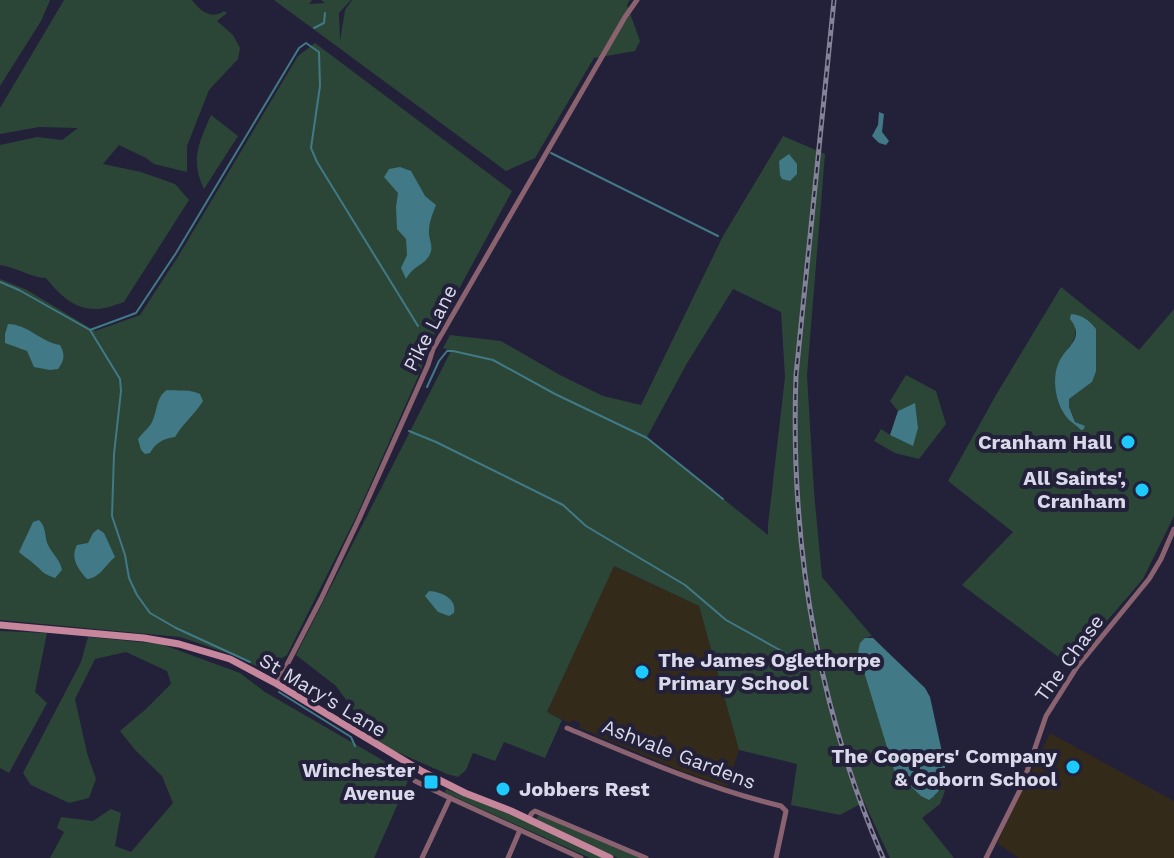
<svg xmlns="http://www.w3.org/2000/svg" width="1174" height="858" font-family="'Work Sans',sans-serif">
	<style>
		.education { fill: #342a1a }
		.green { fill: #2b4636; fill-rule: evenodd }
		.water { fill: #417987 }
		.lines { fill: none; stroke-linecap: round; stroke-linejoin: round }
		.stream { stroke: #417987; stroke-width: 2 }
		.street { stroke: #8b6370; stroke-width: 5 }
		.secondary { stroke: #c6869c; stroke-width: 7 }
		.rail-casing { stroke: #848298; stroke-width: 5 }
		.rail { stroke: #23203a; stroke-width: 2; stroke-dasharray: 6; stroke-linecap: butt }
		.poi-dot { fill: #1dc9fd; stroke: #23203a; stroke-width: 3 }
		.labels { text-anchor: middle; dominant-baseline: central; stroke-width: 8; stroke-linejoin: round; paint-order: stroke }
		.street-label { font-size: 20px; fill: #dad9eb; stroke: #23203a }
		.poi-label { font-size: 20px; font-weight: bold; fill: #dad9eb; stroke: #23203a; text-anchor: end }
	</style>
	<rect width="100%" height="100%" fill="#23203a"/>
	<!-- education -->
	<g class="education">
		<path d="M 613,566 L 699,606 L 739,750 L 727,787 L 681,771 L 580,728 L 580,723 L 574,720 L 570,723 L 547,712 Z"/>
		<path d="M 1050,733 L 1174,801 L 1174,858 L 1019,858 L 997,843 Z"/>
	</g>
	<!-- green -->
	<g class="green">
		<path d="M 0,0 L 50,0 L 41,21 L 0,86 Z"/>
		<path d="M 64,0 L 192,0 C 200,11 211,20 224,11 L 227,13 L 217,21 L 233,35 L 240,48 L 238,59 L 209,90 L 187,146 L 187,172 L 154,164 L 146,158 L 119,145 L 103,164 L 141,172 L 175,184 L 189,200 L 124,302 C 115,305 105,309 97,309 C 74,310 59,294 46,278 C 32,278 16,267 0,265 L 0,145 L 37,137 L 62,140 L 78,128 L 39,127 L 0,134 L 0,108 Z"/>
		<path d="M 274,0 L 312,0 L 309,4 L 325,3 L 321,0 L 351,0 L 339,13 L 340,41 L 345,10 L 352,0 L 630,0 L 627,5 L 640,41 L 635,51 L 594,58 L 535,158 L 506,171 Z"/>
		<path d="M 315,43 L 512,191 L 427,348 L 421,370 L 356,517 L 287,655 L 282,658 L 283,663 L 273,674 L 233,655 L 180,637 L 0,620 L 0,279 L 27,290 L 95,331 L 140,315 L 179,255 L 298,56 Z"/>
		<path d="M 211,115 L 238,136 L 204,189 C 190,159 199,143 211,115 Z"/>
		<path d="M 783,136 L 825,154 L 807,375 L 814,492 L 822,577 L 872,636 L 865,638 L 935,796 L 941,788 L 946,788 L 940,804 L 922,818 L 954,858 L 890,858 L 864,802 L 840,815 L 791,805 L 797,764 L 739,750 L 699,606 L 614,566 L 547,712 L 562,720 L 545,758 L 504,742 L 495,761 L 473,753 L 466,770 L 458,777 L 447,774 L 388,748 L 365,735 L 366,727 L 336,686 L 296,655 L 451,351 L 443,348 L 450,335 L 501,341 L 560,375 L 603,396 L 641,405 L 723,236 ZM 733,289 L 781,312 L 785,377 L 768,525 L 768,535 L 647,437 L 686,365 Z"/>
		<path d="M 1061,287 L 1139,350 L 1174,309 L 1174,516 L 1143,579 L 1069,665 L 962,585 L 1013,532 L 948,481 L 996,395 ZM 1075,325 L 1092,382 L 1069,399 L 1069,407 L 1075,422 L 1080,424 L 1079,428 C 1075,424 1069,420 1065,415 C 1054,402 1052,373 1061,359 C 1068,346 1078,341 1075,325 Z"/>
		<path d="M 906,375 L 936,391 L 946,424 L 919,459 L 895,453 L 874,441 L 881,429 L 890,435 L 912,445 L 914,404 L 898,411 L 890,401 Z"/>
		<path d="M 0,631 L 47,633 L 35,692 L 47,703 L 9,773 L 0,768 Z"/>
		<path d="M 88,637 L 161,644 L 240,673 L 265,692 L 410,776 L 374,858 L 50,858 L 64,832 L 57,828 L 61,817 L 93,821 L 111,809 L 121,813 L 115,846 L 131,852 L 173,803 L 162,776 L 136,751 L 120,731 L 146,709 L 171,684 L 167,671 L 126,652 L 95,659 L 75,699 L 87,753 L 96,779 L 89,798 L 69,803 L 31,785 L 23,773 L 81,662 Z"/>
		<path d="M 446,789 L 526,820 L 603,858 L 590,858 L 446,793 L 445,791 Z"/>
		<path d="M 539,815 L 640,858 L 618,858 L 536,819 Z"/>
	</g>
	<!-- water -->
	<g class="water">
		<path d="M 879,112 L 884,114 L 882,132 L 889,141 L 886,145 L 879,143 L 872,136 L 878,125 Z"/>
		<path d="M 789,154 L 797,164 L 797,174 L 790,181 L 782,179 L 780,175 L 779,161 Z"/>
		<path d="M 400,167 L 411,171 L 425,196 L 436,205 C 433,213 429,222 429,231 C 428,240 435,246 429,256 C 423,266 414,265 406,279 L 401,268 L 407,255 L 406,239 L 397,229 L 396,207 L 398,193 L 384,177 L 389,169 Z"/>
		<path d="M 1071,314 C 1082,315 1089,320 1096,329 L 1096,371 L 1092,382 L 1069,399 L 1069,407 L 1075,422 L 1085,426 L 1083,430 L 1081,430 C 1075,424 1067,420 1063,412 C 1055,399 1052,376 1059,362 C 1066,346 1086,339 1070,319 Z"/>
		<path d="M 8,324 C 27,324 41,342 60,345 C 65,354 65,360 58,369 L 50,370 L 34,367 L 27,351 L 5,343 L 5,334 Z"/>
		<path d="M 167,390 C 178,391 190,389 200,394 L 203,401 C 195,414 183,423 175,437 C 163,439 156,442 150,453 L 145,454 L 141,450 L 138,439 C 142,433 147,430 151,424 C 158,412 155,398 167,390 Z"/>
		<path d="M 915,403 L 918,428 L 913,446 L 890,435 L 898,411 Z"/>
		<path d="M 39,520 C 47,528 44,536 48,545 C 53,555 60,559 62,570 L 55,578 C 41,573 44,572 34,564 C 29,559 24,557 19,552 L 33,522 Z"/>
		<path d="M 98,529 L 104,533 L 115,557 C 106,564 100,578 87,579 C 78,569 70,558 77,545 L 88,543 L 93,533 Z"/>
		<path d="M 429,591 C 441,592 457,598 454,613 L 449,616 L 438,612 L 425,596 Z"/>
		<path d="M 865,638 L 873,638 L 925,688 L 930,697 L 945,766 C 945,781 942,791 929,800 L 921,796 L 894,770 L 858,652 L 860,643 Z"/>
	</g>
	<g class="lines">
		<!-- stream -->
		<g class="stream">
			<path d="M 314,28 L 324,23 L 325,13"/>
			<path d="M 551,153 L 718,236"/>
			<path d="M 0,282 L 19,290 L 90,330 L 120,379 L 121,391 L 114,454 L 112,516 L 125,555 L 129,578 L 137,595 L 150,613 L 176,628 L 250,662"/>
			<path d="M 90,330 L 136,313 L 176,253 L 299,48 L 306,43 L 319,52 L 320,86 L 311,148 L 317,162 L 418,326"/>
			<path d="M 427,387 L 439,361 L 447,351 L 453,351 L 493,360 L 555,394 L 647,438 L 723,499"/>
			<path d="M 409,431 L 436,442 L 563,505 L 586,526 L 685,585 L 726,620 L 787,654"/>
			<path d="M 279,692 L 351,737 L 355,746"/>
		</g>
		<!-- street -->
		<g class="street">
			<path d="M 277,684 L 321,599 L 359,519 L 428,365 L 433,349 L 625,17 L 637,0"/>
			<path d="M 567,728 C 638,758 706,788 781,806 L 786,811 L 776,858"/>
			<path d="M 415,781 L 450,798 L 581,858"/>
			<path d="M 528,819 L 532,813 L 535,811 L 646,858"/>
			<path d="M 422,858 L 450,798"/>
			<path d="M 508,858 L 520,830"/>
			<path d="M 986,858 L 1022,786 L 1046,716 L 1077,667 L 1149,579 L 1161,559 L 1174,529"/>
		</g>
		<!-- secondary -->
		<path class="secondary" d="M 0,625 L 144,638 L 179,644 L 230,659 L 277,684 L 423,772 L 465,793 L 511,811 L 610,858"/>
		<defs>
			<path id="rail" d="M 834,0 L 796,375 C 790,542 816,704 883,858"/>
		</defs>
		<!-- rail casing -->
		<use href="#rail" class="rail-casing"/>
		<!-- rail -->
		<use href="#rail" class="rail"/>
	</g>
	<!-- markers -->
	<g class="poi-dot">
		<circle cx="1128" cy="442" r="8"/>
		<circle cx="1142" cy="490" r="8"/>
		<circle cx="642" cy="672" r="8"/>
		<circle cx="1073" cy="767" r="8"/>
		<rect x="423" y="774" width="16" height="16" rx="4"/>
		<circle cx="503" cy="789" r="8"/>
	</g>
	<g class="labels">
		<!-- street labels -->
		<g class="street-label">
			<text transform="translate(430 328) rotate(-63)">Pike Lane</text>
			<text transform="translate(1069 658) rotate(-54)">The Chase</text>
			<text transform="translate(323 695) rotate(31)">St Mary's Lane</text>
			<text transform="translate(679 754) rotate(21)">Ashvale Gardens</text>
		</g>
		<!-- poi labels -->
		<g class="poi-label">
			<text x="1112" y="442">Cranham Hall</text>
			<text x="1126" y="478">All Saints',<tspan x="1126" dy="23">Cranham</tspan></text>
			<text x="658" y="660" text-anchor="start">The James Oglethorpe<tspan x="658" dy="23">Primary School</tspan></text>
			<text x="1057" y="756">The Coopers' Company<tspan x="1057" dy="23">&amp; Coborn School</tspan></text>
			<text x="415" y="770">Winchester<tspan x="415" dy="23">Avenue</tspan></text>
			<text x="519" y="789" text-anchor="start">Jobbers Rest</text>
		</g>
	</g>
</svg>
